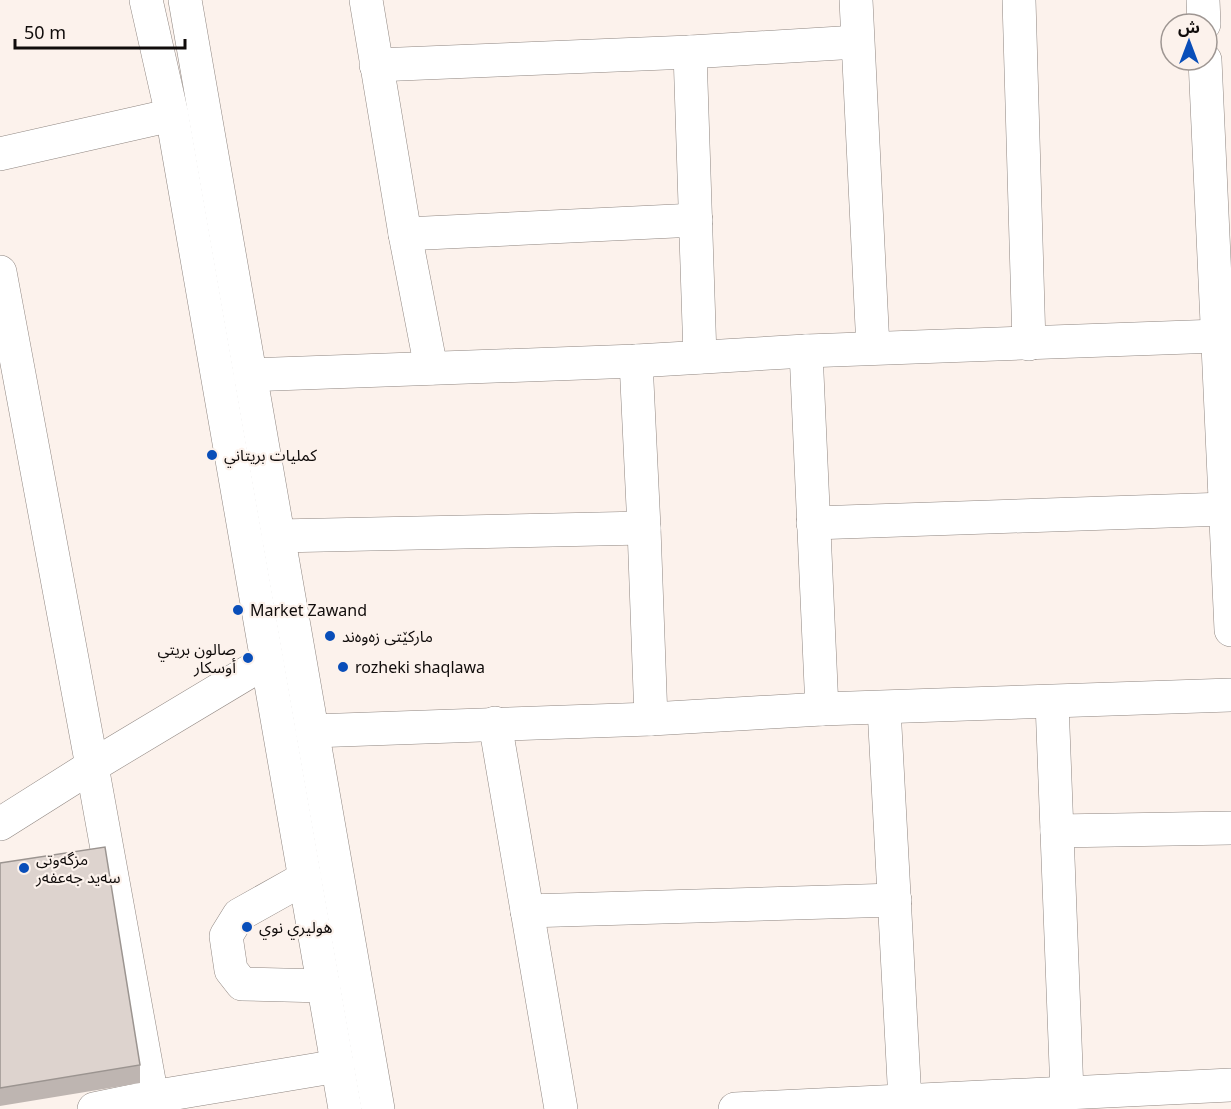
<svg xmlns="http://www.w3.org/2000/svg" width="1231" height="1109" font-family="'Noto Sans','Noto Sans Arabic',sans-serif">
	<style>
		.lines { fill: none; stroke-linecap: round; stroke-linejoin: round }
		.minor-casing { stroke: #8f8681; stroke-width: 34 }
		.minor { stroke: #fff; stroke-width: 33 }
		.wall { fill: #beb5b1 }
		.building { fill: #ddd3ce; stroke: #9b9490; stroke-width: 1.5 }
		.poi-dot { fill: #094eb9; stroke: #fcf2ec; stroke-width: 2 }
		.labels { text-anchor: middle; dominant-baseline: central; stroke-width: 4.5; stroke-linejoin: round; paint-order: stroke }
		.poi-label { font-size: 16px; fill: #100c0b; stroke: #fcf2ec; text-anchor: start }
	</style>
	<rect width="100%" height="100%" fill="#fcf2ec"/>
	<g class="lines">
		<defs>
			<g id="minor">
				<path d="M 146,0 L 172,115 L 345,1109"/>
				<path d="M 185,0 L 378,1109"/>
				<path d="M 366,0 L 405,234 L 431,368"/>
				<path d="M 856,0 L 873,348"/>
				<path d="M 1019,0 L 1029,344"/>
				<path d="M 1203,0 L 1204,24"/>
				<path d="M 690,52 L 700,357"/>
				<path d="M 1205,60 L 1231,630"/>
				<path d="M 376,65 L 690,52 L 857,42"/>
				<path d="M 0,154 L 172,115"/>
				<path d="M 405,234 L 696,220"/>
				<path d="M 0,272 L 92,766 L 152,1097"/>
				<path d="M 806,351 L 822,709"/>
				<path d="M 636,361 L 644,528 L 651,719"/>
				<path d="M 250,375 L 636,361 L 806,351 L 1218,336"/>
				<path d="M 813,523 L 1226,509"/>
				<path d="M 278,536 L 644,528"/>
				<path d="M 1052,702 L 1067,1093"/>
				<path d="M 884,708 L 905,1101"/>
				<path d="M 495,723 L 561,1109"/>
				<path d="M 312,731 L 651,719 L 822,709 L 1231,695"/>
				<path d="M 0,824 L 92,766 L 267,661"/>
				<path d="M 1057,831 L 1231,828"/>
				<path d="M 305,878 L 239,915 L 226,936 L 231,970 L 242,984 L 324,986"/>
				<path d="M 527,911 L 895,900"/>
				<path d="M 94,1109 L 152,1097 L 338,1066"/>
				<path d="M 735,1109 L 1231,1085"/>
			</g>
		</defs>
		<!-- minor casing -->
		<use href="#minor" class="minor-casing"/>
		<!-- minor -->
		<use href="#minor" class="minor"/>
	</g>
	<!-- wall -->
	<path class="wall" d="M 0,863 L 140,1065 L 140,1083 L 0,1106 Z"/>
	<!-- building -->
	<path class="building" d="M 105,847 L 140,1065 L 0,1088 L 0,863 Z"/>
	<!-- markers -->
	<g class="poi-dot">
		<circle cx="212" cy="455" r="6"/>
		<circle cx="238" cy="610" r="6"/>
		<circle cx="330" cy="636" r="6"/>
		<circle cx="248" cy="658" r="6"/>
		<circle cx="343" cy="667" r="6"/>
		<circle cx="24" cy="868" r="6"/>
		<circle cx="247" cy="927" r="6"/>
	</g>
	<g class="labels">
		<!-- poi labels -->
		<g class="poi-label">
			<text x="224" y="455">كمليات بريتاني</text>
			<text x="250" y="610">Market Zawand</text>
			<text x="342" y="636">مارکێتی زەوەند</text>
			<text x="236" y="649" text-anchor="end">صالون بريتي<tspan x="236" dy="18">أوسكار</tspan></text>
			<text x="355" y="667">rozheki shaqlawa</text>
			<text x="36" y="859">مزگەوتی<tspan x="36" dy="18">سەید جەعفەر</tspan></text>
			<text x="259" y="927">هوليري نوي</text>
		</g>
	</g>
	<!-- north arrow -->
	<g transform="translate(1189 42)"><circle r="28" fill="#fcf2ec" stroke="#9e9692" stroke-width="1.5"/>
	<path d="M0-4.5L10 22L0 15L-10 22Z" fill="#094eb9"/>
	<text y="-9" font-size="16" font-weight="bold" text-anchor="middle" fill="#100c0b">ش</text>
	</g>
	<!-- scale -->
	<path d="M15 39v9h170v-9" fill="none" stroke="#100c0b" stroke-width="3"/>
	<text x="24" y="39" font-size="18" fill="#100c0b" stroke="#fcf2ec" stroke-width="4.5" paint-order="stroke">50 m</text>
</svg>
